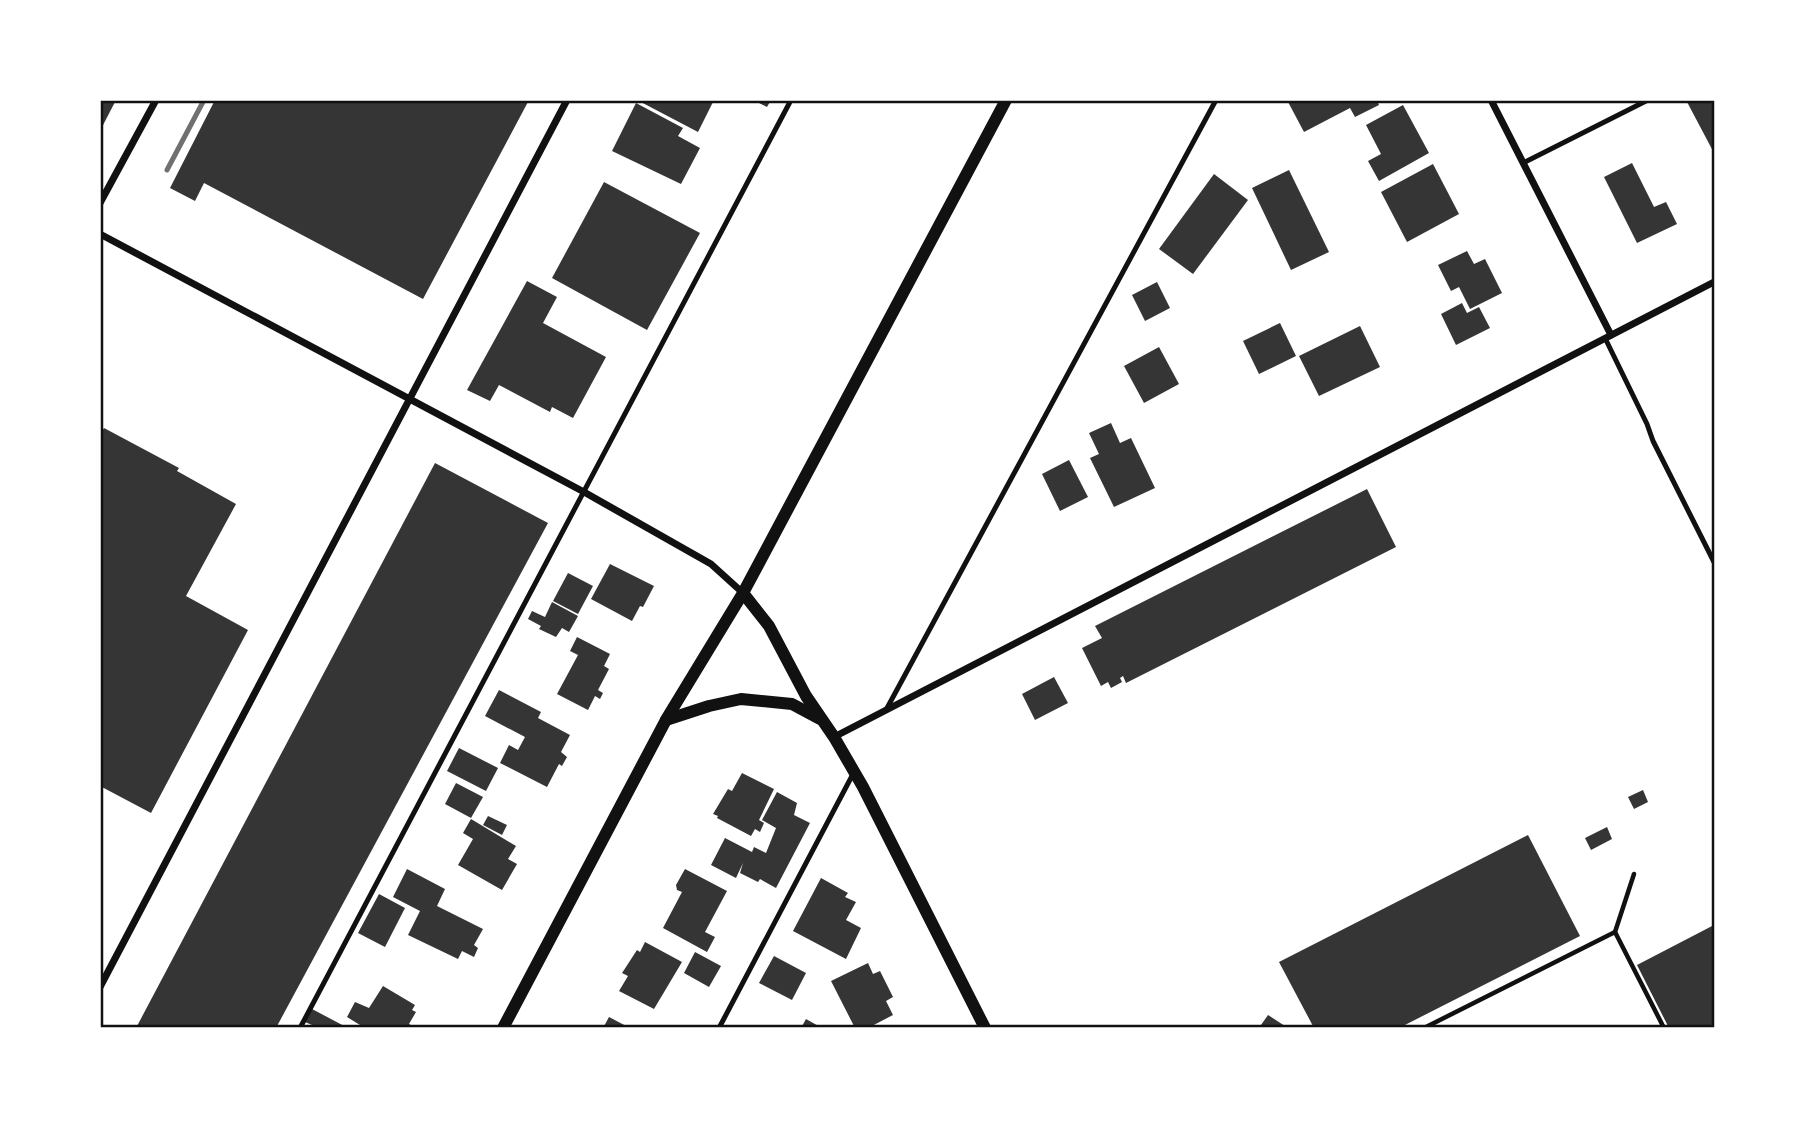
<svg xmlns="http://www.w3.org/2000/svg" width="1814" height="1128" font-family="'Titillium Web',sans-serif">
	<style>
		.building { fill: #353535 }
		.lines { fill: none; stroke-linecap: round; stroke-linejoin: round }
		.path { stroke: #111; stroke-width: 4.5 }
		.service { stroke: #111; stroke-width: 5 }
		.minor { stroke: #111; stroke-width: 7 }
		.tertiary { stroke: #111; stroke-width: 12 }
		.rail { stroke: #707070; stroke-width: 5 }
		.neatline { fill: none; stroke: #111; stroke-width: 2.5 }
	</style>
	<rect width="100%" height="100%" fill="#fff"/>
	<!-- building -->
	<g class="building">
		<path d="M 100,100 L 116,100 L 100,131 Z"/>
		<path d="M 215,100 L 529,100 L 423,299 L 204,183 L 195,201 L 170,188 Z"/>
		<path d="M 637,100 L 714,100 L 698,132 Z"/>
		<path d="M 753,100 L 771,100 L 767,107 Z"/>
		<path d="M 1287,100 L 1377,100 L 1379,105 L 1355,117 L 1350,108 L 1304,132 Z"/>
		<path d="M 1686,100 L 1714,100 L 1714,153 Z"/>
		<path d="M 636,103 L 683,128 L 678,136 L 700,148 L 681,184 L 612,151 Z"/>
		<path d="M 1403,105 L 1429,153 L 1379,181 L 1368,161 L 1381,154 L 1366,125 Z"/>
		<path d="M 1632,163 L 1654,207 L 1666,202 L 1677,224 L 1637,243 L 1604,177 Z"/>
		<path d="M 1433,164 L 1459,214 L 1407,242 L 1381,192 Z"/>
		<path d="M 1289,170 L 1329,252 L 1291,270 L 1252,188 Z"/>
		<path d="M 1214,174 L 1248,200 L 1193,274 L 1159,249 Z"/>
		<path d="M 604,182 L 700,233 L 647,330 L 552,278 Z"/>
		<path d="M 1467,251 L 1474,264 L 1485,259 L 1502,293 L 1470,309 L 1459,287 L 1451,291 L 1438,265 Z"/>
		<path d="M 527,281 L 557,297 L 543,323 L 606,357 L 573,418 L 552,407 L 550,412 L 499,385 L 490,401 L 467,390 Z"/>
		<path d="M 1157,282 L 1170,308 L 1145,321 L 1132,295 Z"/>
		<path d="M 1462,303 L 1467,313 L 1479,307 L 1490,328 L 1456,345 L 1441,314 Z"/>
		<path d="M 1280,323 L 1296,356 L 1259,374 L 1243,341 Z"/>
		<path d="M 1360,326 L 1380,367 L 1319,396 L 1299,356 Z"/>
		<path d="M 1159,347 L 1179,384 L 1144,403 L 1124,366 Z"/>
		<path d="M 1111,423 L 1120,443 L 1131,438 L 1155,488 L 1114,507 L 1090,458 L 1099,454 L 1089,433 Z"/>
		<path d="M 104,428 L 179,468 L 177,471 L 236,504 L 186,596 L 248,630 L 151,813 L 100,786 L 100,435 Z"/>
		<path d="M 1069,460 L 1088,497 L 1060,511 L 1042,474 Z"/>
		<path d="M 435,463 L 548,523 L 276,1028 L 136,1028 Z"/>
		<path d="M 1367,489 L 1396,547 L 1126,683 L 1123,676 L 1120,678 L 1122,682 L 1111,688 L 1108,682 L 1101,686 L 1082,648 L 1102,638 L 1095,626 Z"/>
		<path d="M 610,564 L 654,586 L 643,607 L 640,606 L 632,621 L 591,599 Z"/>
		<path d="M 568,573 L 593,586 L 578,614 L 553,601 Z"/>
		<path d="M 552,602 L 578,616 L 569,632 L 562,628 L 556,637 L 539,629 L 541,626 L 528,619 L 532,611 L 545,617 Z"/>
		<path d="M 577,637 L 610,654 L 604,666 L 609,669 L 598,690 L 603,693 L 600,699 L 595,696 L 588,710 L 557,694 L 578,655 L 570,651 Z"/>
		<path d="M 1054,677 L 1068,703 L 1035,720 L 1022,694 Z"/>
		<path d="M 499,690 L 541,712 L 538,718 L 570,735 L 561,752 L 567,757 L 562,766 L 559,764 L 547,787 L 500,763 L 509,745 L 518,750 L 525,737 L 485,716 Z"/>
		<path d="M 459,748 L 498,768 L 486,791 L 447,771 Z"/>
		<path d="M 742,773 L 774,789 L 759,820 L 764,823 L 760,832 L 755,829 L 751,836 L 717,818 L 718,816 L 713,814 L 728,789 L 732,791 Z"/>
		<path d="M 456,783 L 483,797 L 471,818 L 445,804 Z"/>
		<path d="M 1643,790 L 1648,802 L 1634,809 L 1628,797 Z"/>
		<path d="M 777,792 L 797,803 L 794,815 L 810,823 L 776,888 L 760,879 L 758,882 L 740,873 L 743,863 L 736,878 L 711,865 L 725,838 L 752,852 L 754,847 L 766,853 L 776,828 L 762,820 Z"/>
		<path d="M 488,816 L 507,825 L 502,835 L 483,825 Z"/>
		<path d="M 471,819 L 516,846 L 508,859 L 517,864 L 502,890 L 458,865 L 473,839 L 463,833 Z"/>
		<path d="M 1607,827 L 1612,839 L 1591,850 L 1585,838 Z"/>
		<path d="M 1528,835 L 1580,936 L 1399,1028 L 1314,1028 L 1279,962 Z"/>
		<path d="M 407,869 L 445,889 L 437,906 L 483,929 L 474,945 L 478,948 L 474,957 L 462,951 L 458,959 L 408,935 L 420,911 L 393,897 Z"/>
		<path d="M 685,869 L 727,891 L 705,932 L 715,937 L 707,952 L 663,928 L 682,892 L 677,890 L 676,885 Z"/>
		<path d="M 821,878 L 848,893 L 845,897 L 856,902 L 846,920 L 861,928 L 846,959 L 793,931 Z"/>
		<path d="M 379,894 L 405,908 L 385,947 L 358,933 Z"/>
		<path d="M 1714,925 L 1714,1028 L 1669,1028 L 1637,965 Z"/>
		<path d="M 645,942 L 682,962 L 654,1009 L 619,991 L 628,976 L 622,973 L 624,970 L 637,950 L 640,952 Z"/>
		<path d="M 695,952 L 721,966 L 709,987 L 684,973 Z"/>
		<path d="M 774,956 L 806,973 L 792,1000 L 759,983 Z"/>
		<path d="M 868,963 L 873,974 L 880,971 L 893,997 L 886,1001 L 893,1015 L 868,1028 L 855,1028 L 831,981 Z"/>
		<path d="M 383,986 L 415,1005 L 412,1010 L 416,1012 L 409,1024 L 416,1028 L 359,1028 L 360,1025 L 347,1017 L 355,1002 L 369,1008 Z"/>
		<path d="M 312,1009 L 348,1028 L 311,1028 L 312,1025 L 305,1022 Z"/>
		<path d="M 1268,1015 L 1288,1028 L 1266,1028 L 1261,1025 Z"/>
		<path d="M 609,1017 L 630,1028 L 603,1028 Z"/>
		<path d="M 806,1019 L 822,1028 L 801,1028 Z"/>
	</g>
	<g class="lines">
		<!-- path -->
		<g class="path">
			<path d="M 1615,932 L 1634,874"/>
			<path d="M 1424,1028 L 1615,932 L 1664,1028"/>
		</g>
		<!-- service -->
		<g class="service">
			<path d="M 1523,163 L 1648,100"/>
			<path d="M 1605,338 L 1647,424 L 1653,441 L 1714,562"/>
			<path d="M 886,710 L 1216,100"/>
			<path d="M 300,1028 L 791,100"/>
			<path d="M 719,1028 L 853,774"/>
		</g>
		<!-- minor -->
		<g class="minor">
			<path d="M 1491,100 L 1611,335"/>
			<path d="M 100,203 L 156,100"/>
			<path d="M 100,234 L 584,492 L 711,564 L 743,593"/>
			<path d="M 834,737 L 1714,282"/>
			<path d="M 100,987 L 567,100"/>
		</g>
		<!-- tertiary -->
		<g class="tertiary">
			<path d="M 743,593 L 769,626 L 806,696 L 834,737 L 863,787 L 985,1028"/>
			<path d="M 666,720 L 709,706 L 741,699 L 792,704 L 820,719"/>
			<path d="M 503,1028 L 667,718 L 743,593 L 1006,100"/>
		</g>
		<!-- rail -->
		<path class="rail" d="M 167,170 L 204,100"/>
	</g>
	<!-- border -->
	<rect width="1814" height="1128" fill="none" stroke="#ffffff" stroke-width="203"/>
	<rect x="102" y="102" width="1611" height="924" class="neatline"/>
</svg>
